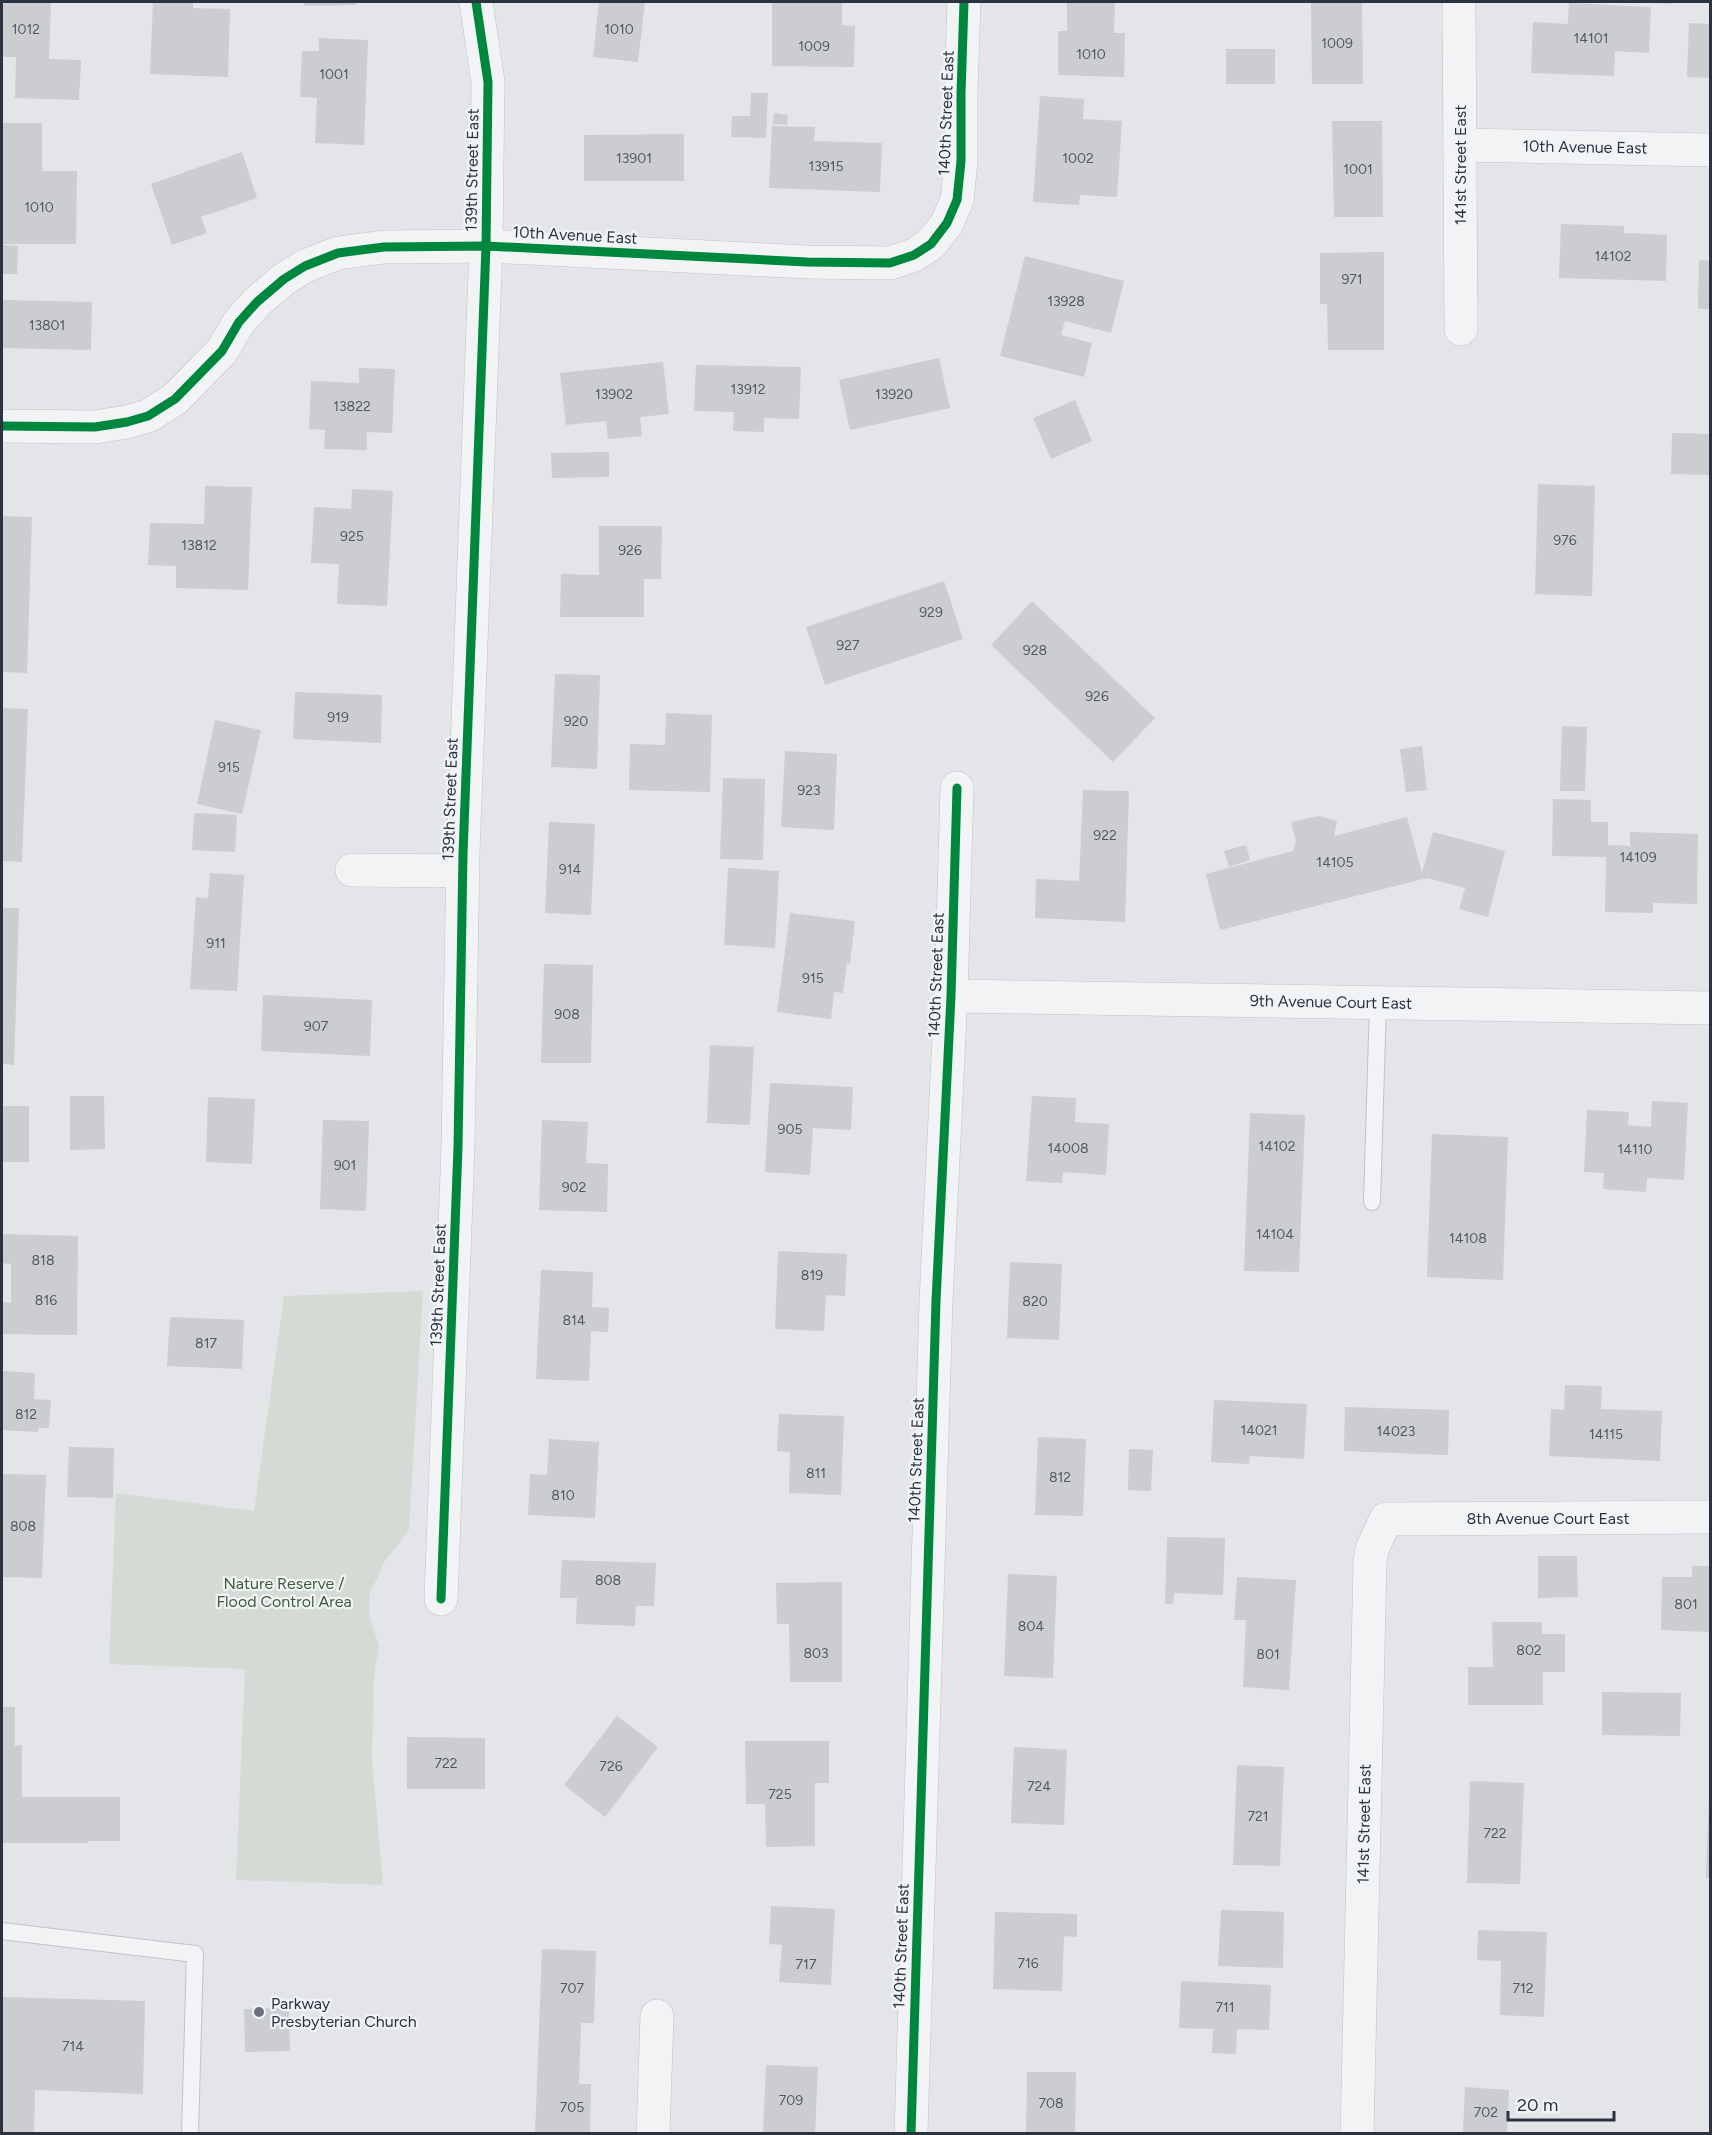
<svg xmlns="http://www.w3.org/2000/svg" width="1712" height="2135" font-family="Figtree,sans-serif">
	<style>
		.green { fill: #d4dbd4 }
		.building { fill: #cbcdd0 }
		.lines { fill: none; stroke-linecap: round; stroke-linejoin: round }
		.lane-casing { stroke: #c1c3c6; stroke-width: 18 }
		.street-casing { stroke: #c1c3c6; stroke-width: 34 }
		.lane { stroke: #f2f3f5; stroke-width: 16 }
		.street { stroke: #f2f3f5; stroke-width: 33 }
		.cycleway-casing { stroke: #f1f4f7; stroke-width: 13 }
		.cycleway { stroke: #00873e; stroke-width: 9 }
		.poi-dot { fill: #6b717b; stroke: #f1f4f7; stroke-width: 2 }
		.labels { text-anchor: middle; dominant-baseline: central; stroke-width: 4.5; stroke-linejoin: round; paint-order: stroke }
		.number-label { font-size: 14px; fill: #545a65 }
		.street-label { font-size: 16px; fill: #2b3340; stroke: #f1f4f7 }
		.park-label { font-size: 16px; fill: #405b39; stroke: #f1f4f7 }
		.poi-label { font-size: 16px; fill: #2b3340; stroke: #f1f4f7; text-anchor: start }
	</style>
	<rect width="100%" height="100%" fill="#e3e5e8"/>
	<!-- green -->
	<path class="green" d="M 423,1291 L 409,1530 L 385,1561 L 370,1593 L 369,1615 L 379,1646 L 374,1675 L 372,1759 L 383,1885 L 236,1880 L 245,1669 L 109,1664 L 116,1493 L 254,1511 L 284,1296 Z"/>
	<!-- building -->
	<g class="building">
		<path d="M 2,2 L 51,2 L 49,59 L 81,60 L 79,100 L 15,98 L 16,57 L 2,57 Z"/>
		<path d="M 153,2 L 193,2 L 193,8 L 230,9 L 228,77 L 150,74 Z"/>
		<path d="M 304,2 L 356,2 L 356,5 L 304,6 Z"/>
		<path d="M 599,2 L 645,2 L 638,62 L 593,57 Z"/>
		<path d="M 772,2 L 842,2 L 842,25 L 855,26 L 854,67 L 772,66 Z"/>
		<path d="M 1067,2 L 1115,2 L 1114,33 L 1125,33 L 1124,77 L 1058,75 L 1058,31 L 1067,31 Z"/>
		<path d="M 1311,2 L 1362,2 L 1363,84 L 1312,84 Z"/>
		<path d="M 1650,2 L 1670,2 L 1670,4 L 1650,3 Z"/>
		<path d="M 1569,3 L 1651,7 L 1649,53 L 1615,51 L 1614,76 L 1531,73 L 1533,22 L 1568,24 Z"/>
		<path d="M 1689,23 L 1710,24 L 1710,78 L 1687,77 Z"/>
		<path d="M 319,38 L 368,40 L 364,145 L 315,143 L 317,98 L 300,97 L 302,51 L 319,51 Z"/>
		<rect x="1226" y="49" width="49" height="35"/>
		<path d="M 751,93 L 768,93 L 766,138 L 731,137 L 732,116 L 750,116 Z"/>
		<path d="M 1040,96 L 1084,99 L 1083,119 L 1122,121 L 1117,197 L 1080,195 L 1079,205 L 1033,202 Z"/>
		<path d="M 774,113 L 788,115 L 787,125 L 773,124 Z"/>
		<path d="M 1332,121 L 1382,121 L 1383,217 L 1334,217 Z"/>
		<path d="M 2,123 L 42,123 L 42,171 L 77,171 L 76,244 L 2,244 Z"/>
		<path d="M 772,126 L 815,127 L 814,141 L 882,143 L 880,192 L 769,188 Z"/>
		<path d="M 684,134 L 684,181 L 584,181 L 584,135 Z"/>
		<path d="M 242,152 L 257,198 L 201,217 L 207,233 L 172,245 L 151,184 Z"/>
		<path d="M 1561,224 L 1624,226 L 1624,233 L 1667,235 L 1666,281 L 1559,278 Z"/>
		<path d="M 2,245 L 18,246 L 17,274 L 2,274 Z"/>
		<path d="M 1384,252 L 1384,350 L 1328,350 L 1327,304 L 1320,304 L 1320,253 Z"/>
		<path d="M 1025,256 L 1124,281 L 1111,333 L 1065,321 L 1061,335 L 1092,343 L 1084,377 L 1000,356 Z"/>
		<path d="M 1699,260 L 1710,261 L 1710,309 L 1698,309 Z"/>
		<path d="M 2,300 L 92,302 L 91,350 L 2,348 Z"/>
		<path d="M 939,358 L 950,408 L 850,430 L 839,380 Z"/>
		<path d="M 663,362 L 669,414 L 640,417 L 642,436 L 608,439 L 606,421 L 566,425 L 560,373 Z"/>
		<path d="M 696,365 L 801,367 L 799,419 L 764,418 L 764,432 L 733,431 L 734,412 L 694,411 Z"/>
		<path d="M 359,368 L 395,369 L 392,433 L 367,432 L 367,450 L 324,449 L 325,430 L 309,429 L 311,381 L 359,383 Z"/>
		<path d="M 1075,400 L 1092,441 L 1051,459 L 1033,418 Z"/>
		<path d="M 1672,433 L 1710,434 L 1710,475 L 1671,474 Z"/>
		<path d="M 609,452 L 609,477 L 552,478 L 551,453 Z"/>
		<path d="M 1538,484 L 1595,486 L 1592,596 L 1535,594 Z"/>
		<path d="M 205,486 L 252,487 L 248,590 L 176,588 L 176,566 L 148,565 L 150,523 L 204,524 Z"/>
		<path d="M 352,489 L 393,491 L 387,606 L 337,604 L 339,564 L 311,563 L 314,507 L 351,509 Z"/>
		<path d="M 2,516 L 32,517 L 27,673 L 2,672 Z"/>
		<path d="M 599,526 L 662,526 L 661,579 L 644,579 L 644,617 L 560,617 L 561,574 L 599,575 Z"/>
		<path d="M 944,581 L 963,639 L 825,685 L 806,627 Z"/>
		<path d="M 1032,601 L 1155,718 L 1113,762 L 991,645 Z"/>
		<path d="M 555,674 L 600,675 L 597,769 L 551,767 Z"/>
		<path d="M 295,692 L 382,695 L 381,743 L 293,739 Z"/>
		<path d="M 2,708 L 28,709 L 22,862 L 2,861 Z"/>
		<path d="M 666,713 L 712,715 L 710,792 L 629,790 L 630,744 L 665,745 Z"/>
		<path d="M 215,720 L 261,730 L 242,814 L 197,804 Z"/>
		<path d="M 1562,726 L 1587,727 L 1585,791 L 1560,791 Z"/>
		<path d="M 1422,746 L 1427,790 L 1406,792 L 1400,749 Z"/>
		<path d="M 785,751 L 837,754 L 834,830 L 781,827 Z"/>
		<path d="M 723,778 L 765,779 L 763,860 L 720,859 Z"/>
		<path d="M 1083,790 L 1129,791 L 1125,922 L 1035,918 L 1036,879 L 1079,881 Z"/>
		<path d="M 1553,799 L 1591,800 L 1591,822 L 1608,822 L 1608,845 L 1630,846 L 1630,832 L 1698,834 L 1697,904 L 1653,903 L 1653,913 L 1605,912 L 1606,857 L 1552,856 Z"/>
		<path d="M 194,813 L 237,815 L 235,852 L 192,850 Z"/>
		<path d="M 1319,816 L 1337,821 L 1334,836 L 1407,817 L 1422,873 L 1433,832 L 1505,851 L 1488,917 L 1459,909 L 1465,888 L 1427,878 L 1220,930 L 1206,874 L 1293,851 L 1296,841 L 1291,822 Z"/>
		<path d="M 549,822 L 595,824 L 591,915 L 545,913 Z"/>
		<path d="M 1246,845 L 1250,860 L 1229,867 L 1224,851 Z"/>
		<path d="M 728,868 L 779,871 L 775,948 L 724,945 Z"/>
		<path d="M 210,873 L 244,875 L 237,991 L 190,989 L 196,897 L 208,898 Z"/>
		<path d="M 2,908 L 19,908 L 14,1065 L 2,1064 Z"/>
		<path d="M 790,913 L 855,921 L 850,964 L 847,963 L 843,993 L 834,992 L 831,1019 L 777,1012 Z"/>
		<path d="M 544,964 L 593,965 L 591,1063 L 541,1063 Z"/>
		<path d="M 263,995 L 372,1000 L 370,1056 L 261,1051 Z"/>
		<path d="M 710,1045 L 754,1047 L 750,1125 L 707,1123 Z"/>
		<path d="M 770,1083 L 853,1087 L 851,1130 L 813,1128 L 810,1175 L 765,1172 Z"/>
		<path d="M 70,1096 L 104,1096 L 105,1149 L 70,1150 Z"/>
		<path d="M 1032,1096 L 1076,1098 L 1075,1122 L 1109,1124 L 1106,1175 L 1063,1172 L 1062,1183 L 1026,1181 Z"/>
		<path d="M 208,1097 L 255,1099 L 252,1164 L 206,1162 Z"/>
		<path d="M 1652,1101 L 1688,1103 L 1684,1180 L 1647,1178 L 1646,1192 L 1603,1189 L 1604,1173 L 1584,1172 L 1587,1110 L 1629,1112 L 1628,1125 L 1651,1127 Z"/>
		<rect x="2" y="1106" width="27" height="56"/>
		<path d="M 1250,1113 L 1305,1115 L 1299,1272 L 1244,1271 Z"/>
		<path d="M 323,1120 L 369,1121 L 366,1211 L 320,1209 Z"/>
		<path d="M 542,1120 L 588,1122 L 586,1163 L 608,1164 L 607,1212 L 539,1210 Z"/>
		<path d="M 1432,1134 L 1508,1137 L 1503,1280 L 1427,1277 Z"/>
		<path d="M 2,1234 L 78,1236 L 77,1335 L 2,1334 L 2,1302 L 11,1303 L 11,1264 L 2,1263 Z"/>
		<path d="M 778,1251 L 847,1254 L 845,1296 L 826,1295 L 824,1331 L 775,1329 Z"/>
		<path d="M 1010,1262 L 1062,1264 L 1059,1340 L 1007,1338 Z"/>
		<path d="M 541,1270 L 593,1272 L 592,1307 L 609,1308 L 608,1332 L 591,1331 L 589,1381 L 536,1379 Z"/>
		<path d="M 170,1317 L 244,1320 L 242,1369 L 167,1366 Z"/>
		<path d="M 2,1371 L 35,1373 L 34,1399 L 51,1400 L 49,1428 L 39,1428 L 38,1432 L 2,1430 Z"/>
		<path d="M 1565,1385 L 1602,1386 L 1601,1409 L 1662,1411 L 1660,1461 L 1549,1456 L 1551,1409 L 1564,1410 Z"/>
		<path d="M 1214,1400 L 1307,1404 L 1304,1459 L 1250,1456 L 1249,1464 L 1211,1462 Z"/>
		<path d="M 1345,1407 L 1449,1410 L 1448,1455 L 1344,1451 Z"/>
		<path d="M 779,1414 L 844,1416 L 841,1495 L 789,1493 L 790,1452 L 777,1451 Z"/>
		<path d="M 1038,1437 L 1086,1439 L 1083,1516 L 1035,1515 Z"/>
		<path d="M 549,1439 L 599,1442 L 595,1518 L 528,1515 L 530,1474 L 547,1475 Z"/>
		<path d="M 69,1447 L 114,1448 L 113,1498 L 67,1497 Z"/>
		<path d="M 1129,1449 L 1153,1450 L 1151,1491 L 1128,1490 Z"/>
		<path d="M 2,1474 L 46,1475 L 42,1578 L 2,1577 Z"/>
		<path d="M 1167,1537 L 1225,1538 L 1223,1595 L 1174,1593 L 1173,1604 L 1165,1604 Z"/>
		<path d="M 1538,1556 L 1577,1556 L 1578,1597 L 1538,1598 Z"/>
		<path d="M 562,1560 L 656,1563 L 654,1606 L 636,1606 L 635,1626 L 576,1624 L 577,1598 L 560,1598 Z"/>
		<path d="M 1692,1566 L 1710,1566 L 1710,1632 L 1661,1630 L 1662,1577 L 1692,1577 Z"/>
		<path d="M 1008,1574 L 1057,1576 L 1053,1678 L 1004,1676 Z"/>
		<path d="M 1237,1577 L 1296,1580 L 1289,1690 L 1243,1687 L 1246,1620 L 1234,1620 Z"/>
		<path d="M 842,1582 L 842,1682 L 790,1682 L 789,1624 L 777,1624 L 776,1583 Z"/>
		<path d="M 1492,1622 L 1542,1622 L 1542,1634 L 1565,1634 L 1565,1672 L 1543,1672 L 1543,1705 L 1468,1705 L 1468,1667 L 1493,1667 Z"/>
		<path d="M 1602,1692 L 1681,1693 L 1680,1736 L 1602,1735 Z"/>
		<path d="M 2,1707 L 15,1707 L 15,1746 L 22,1745 L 22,1797 L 120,1797 L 120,1841 L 88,1841 L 88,1843 L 2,1843 Z"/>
		<path d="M 617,1716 L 658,1747 L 605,1817 L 564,1785 Z"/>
		<path d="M 407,1737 L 485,1738 L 485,1789 L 407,1789 Z"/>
		<path d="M 745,1741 L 829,1741 L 829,1783 L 815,1783 L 815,1846 L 766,1847 L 765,1804 L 746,1804 Z"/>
		<path d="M 1014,1747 L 1067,1750 L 1064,1825 L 1011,1823 Z"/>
		<path d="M 1237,1765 L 1284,1767 L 1280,1866 L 1233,1865 Z"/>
		<path d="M 1470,1781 L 1524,1783 L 1520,1884 L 1467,1883 Z"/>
		<path d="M 1709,1791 L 1710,1791 L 1710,1878 L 1706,1878 Z"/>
		<path d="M 771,1906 L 835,1909 L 831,1985 L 779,1982 L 782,1945 L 769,1944 Z"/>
		<path d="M 1221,1910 L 1284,1912 L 1283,1968 L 1218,1966 Z"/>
		<path d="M 995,1912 L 1077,1914 L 1077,1937 L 1064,1936 L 1062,1991 L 993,1989 Z"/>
		<path d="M 1478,1930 L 1547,1932 L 1544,2017 L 1500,2015 L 1501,1961 L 1477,1960 Z"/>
		<path d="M 542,1949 L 596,1951 L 594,2023 L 581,2023 L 579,2084 L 591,2084 L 590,2134 L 535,2134 Z"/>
		<path d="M 1181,1981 L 1271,1985 L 1269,2030 L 1237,2029 L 1236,2054 L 1212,2053 L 1213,2029 L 1179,2028 Z"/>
		<path d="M 2,1997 L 145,2001 L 143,2094 L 35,2090 L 34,2134 L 2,2134 Z"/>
		<path d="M 289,2008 L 290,2051 L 245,2052 L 244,2009 Z"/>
		<path d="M 766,2065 L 818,2067 L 815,2134 L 763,2134 Z"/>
		<path d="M 1027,2072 L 1076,2072 L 1075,2134 L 1026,2134 Z"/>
		<path d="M 1465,2087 L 1509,2090 L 1507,2134 L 1463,2134 Z"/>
	</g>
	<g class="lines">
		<defs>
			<g id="lane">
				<path d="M 1372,1202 L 1378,1003"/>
				<path d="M 2,1931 L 195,1954 L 190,2134"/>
			</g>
			<g id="street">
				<path d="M 1459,2 L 1461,329"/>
				<path d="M 1460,145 L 1710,150"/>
				<path d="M 2,426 L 95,427 L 127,422 L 148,416 L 175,399 L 222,351 L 239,322 L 257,302 L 284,279 L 305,266 L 338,253 L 384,247 L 486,246 L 807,262 L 890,263 L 914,255 L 931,244 L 947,223 L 957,200 L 961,161 L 961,93 L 964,2"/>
				<path d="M 352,870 L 463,871"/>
				<path d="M 951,996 L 1710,1008"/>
				<path d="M 441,1599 L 458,1147 L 463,854 L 486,246 L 488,82 L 476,2"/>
				<path d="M 653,2134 L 657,2016"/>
				<path d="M 911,2134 L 936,1301 L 951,996 L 957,788"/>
				<path d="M 1357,2134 L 1370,1562 L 1372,1549 L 1386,1519 L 1710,1517"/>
			</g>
		</defs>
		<!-- lane casing -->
		<use href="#lane" class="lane-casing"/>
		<!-- street casing -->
		<use href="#street" class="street-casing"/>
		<!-- lane -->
		<use href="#lane" class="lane"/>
		<!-- street -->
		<use href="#street" class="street"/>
		<defs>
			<g id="cycleway">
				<path d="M 2,426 L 95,427 L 127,422 L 148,416 L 175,399 L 222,351 L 239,322 L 257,302 L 284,279 L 305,266 L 338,253 L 384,247 L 486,246 L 807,262 L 890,263 L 914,255 L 931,244 L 947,223 L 957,200 L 961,161 L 961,93 L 964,2"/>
				<path d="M 441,1599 L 458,1147 L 463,854 L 486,246 L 488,82 L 476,2"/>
				<path d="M 911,2134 L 936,1301 L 951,996 L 957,788"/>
			</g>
		</defs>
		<!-- cycleway casing -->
		<use href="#cycleway" class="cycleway-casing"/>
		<!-- cycleway -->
		<use href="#cycleway" class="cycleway"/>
	</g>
	<!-- markers -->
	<circle class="poi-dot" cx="259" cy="2012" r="6"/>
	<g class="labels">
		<!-- number labels -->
		<g class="number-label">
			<text x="26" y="29">1012</text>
			<text x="619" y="29">1010</text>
			<text x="1591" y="38">14101</text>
			<text x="1337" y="43">1009</text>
			<text x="814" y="46">1009</text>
			<text x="1091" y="54">1010</text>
			<text x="334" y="74">1001</text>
			<text x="634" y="158">13901</text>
			<text x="1078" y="158">1002</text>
			<text x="826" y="166">13915</text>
			<text x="1358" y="169">1001</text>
			<text x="39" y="207">1010</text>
			<text x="1613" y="256">14102</text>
			<text x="1352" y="279">971</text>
			<text x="1066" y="301">13928</text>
			<text x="47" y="325">13801</text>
			<text x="748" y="389">13912</text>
			<text x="614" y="394">13902</text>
			<text x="894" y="394">13920</text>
			<text x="352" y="406">13822</text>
			<text x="352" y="536">925</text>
			<text x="1565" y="540">976</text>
			<text x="199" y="545">13812</text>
			<text x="630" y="550">926</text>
			<text x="931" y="612">929</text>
			<text x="848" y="645">927</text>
			<text x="1035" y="650">928</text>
			<text x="1097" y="696">926</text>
			<text x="338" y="717">919</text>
			<text x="576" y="721">920</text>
			<text x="229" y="767">915</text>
			<text x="809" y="790">923</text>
			<text x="1105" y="835">922</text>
			<text x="1638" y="857">14109</text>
			<text x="1335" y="862">14105</text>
			<text x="570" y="869">914</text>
			<text x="216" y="943">911</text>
			<text x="813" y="978">915</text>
			<text x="567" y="1014">908</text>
			<text x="316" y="1026">907</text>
			<text x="790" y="1129">905</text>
			<text x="1277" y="1146">14102</text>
			<text x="1068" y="1148">14008</text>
			<text x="1635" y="1149">14110</text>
			<text x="345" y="1165">901</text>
			<text x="574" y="1187">902</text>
			<text x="1275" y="1234">14104</text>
			<text x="1468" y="1238">14108</text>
			<text x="43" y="1260">818</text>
			<text x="812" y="1275">819</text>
			<text x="46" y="1300">816</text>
			<text x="1035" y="1301">820</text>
			<text x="574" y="1320">814</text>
			<text x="206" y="1343">817</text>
			<text x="26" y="1414">812</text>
			<text x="1259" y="1430">14021</text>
			<text x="1396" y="1431">14023</text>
			<text x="1606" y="1434">14115</text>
			<text x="816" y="1473">811</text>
			<text x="1060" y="1477">812</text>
			<text x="563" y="1495">810</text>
			<text x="23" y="1526">808</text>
			<text x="608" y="1580">808</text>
			<text x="1686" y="1604">801</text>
			<text x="1031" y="1626">804</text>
			<text x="1529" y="1650">802</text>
			<text x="816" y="1653">803</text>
			<text x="1268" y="1654">801</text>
			<text x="446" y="1763">722</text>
			<text x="611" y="1766">726</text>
			<text x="1039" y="1786">724</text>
			<text x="780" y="1794">725</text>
			<text x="1258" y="1816">721</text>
			<text x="1495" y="1833">722</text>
			<text x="1028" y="1963">716</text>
			<text x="806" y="1964">717</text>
			<text x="572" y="1988">707</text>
			<text x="1523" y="1988">712</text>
			<text x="1225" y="2007">711</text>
			<text x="73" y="2046">714</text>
			<text x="791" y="2100">709</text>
			<text x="1051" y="2103">708</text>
			<text x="572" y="2107">705</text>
			<text x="1486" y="2112">702</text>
		</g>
		<!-- street labels -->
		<g class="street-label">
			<text transform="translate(946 113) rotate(-88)">140th Street East</text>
			<text transform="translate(1585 147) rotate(1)">10th Avenue East</text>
			<text transform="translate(1460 165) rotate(-90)">141st Street East</text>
			<text transform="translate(472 170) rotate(-89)">139th Street East</text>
			<text transform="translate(575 235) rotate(3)">10th Avenue East</text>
			<text transform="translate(450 799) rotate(-88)">139th Street East</text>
			<text transform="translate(936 975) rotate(-88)">140th Street East</text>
			<text transform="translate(1331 1002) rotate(1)">9th Avenue Court East</text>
			<text transform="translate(438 1285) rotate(-88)">139th Street East</text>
			<text transform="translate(916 1460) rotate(-88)">140th Street East</text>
			<text x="1548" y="1518">8th Avenue Court East</text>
			<text transform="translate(1364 1824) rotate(-89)">141st Street East</text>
			<text transform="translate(901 1946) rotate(-88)">140th Street East</text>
		</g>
		<!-- park labels -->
		<g class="park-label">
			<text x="284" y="1583">Nature Reserve /<tspan x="284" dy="18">Flood Control Area</tspan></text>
		</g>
		<!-- poi labels -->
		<g class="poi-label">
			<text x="271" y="2003">Parkway<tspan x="271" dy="18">Presbyterian Church</tspan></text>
		</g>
	</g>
	<!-- border -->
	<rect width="1712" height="2135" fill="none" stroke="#2b3340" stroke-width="6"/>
	<!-- scale -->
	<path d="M1508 2111v9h106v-9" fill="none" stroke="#2b3340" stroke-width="3"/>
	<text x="1517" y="2111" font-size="18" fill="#2b3340" stroke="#f1f4f7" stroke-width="4.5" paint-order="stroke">20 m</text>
</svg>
